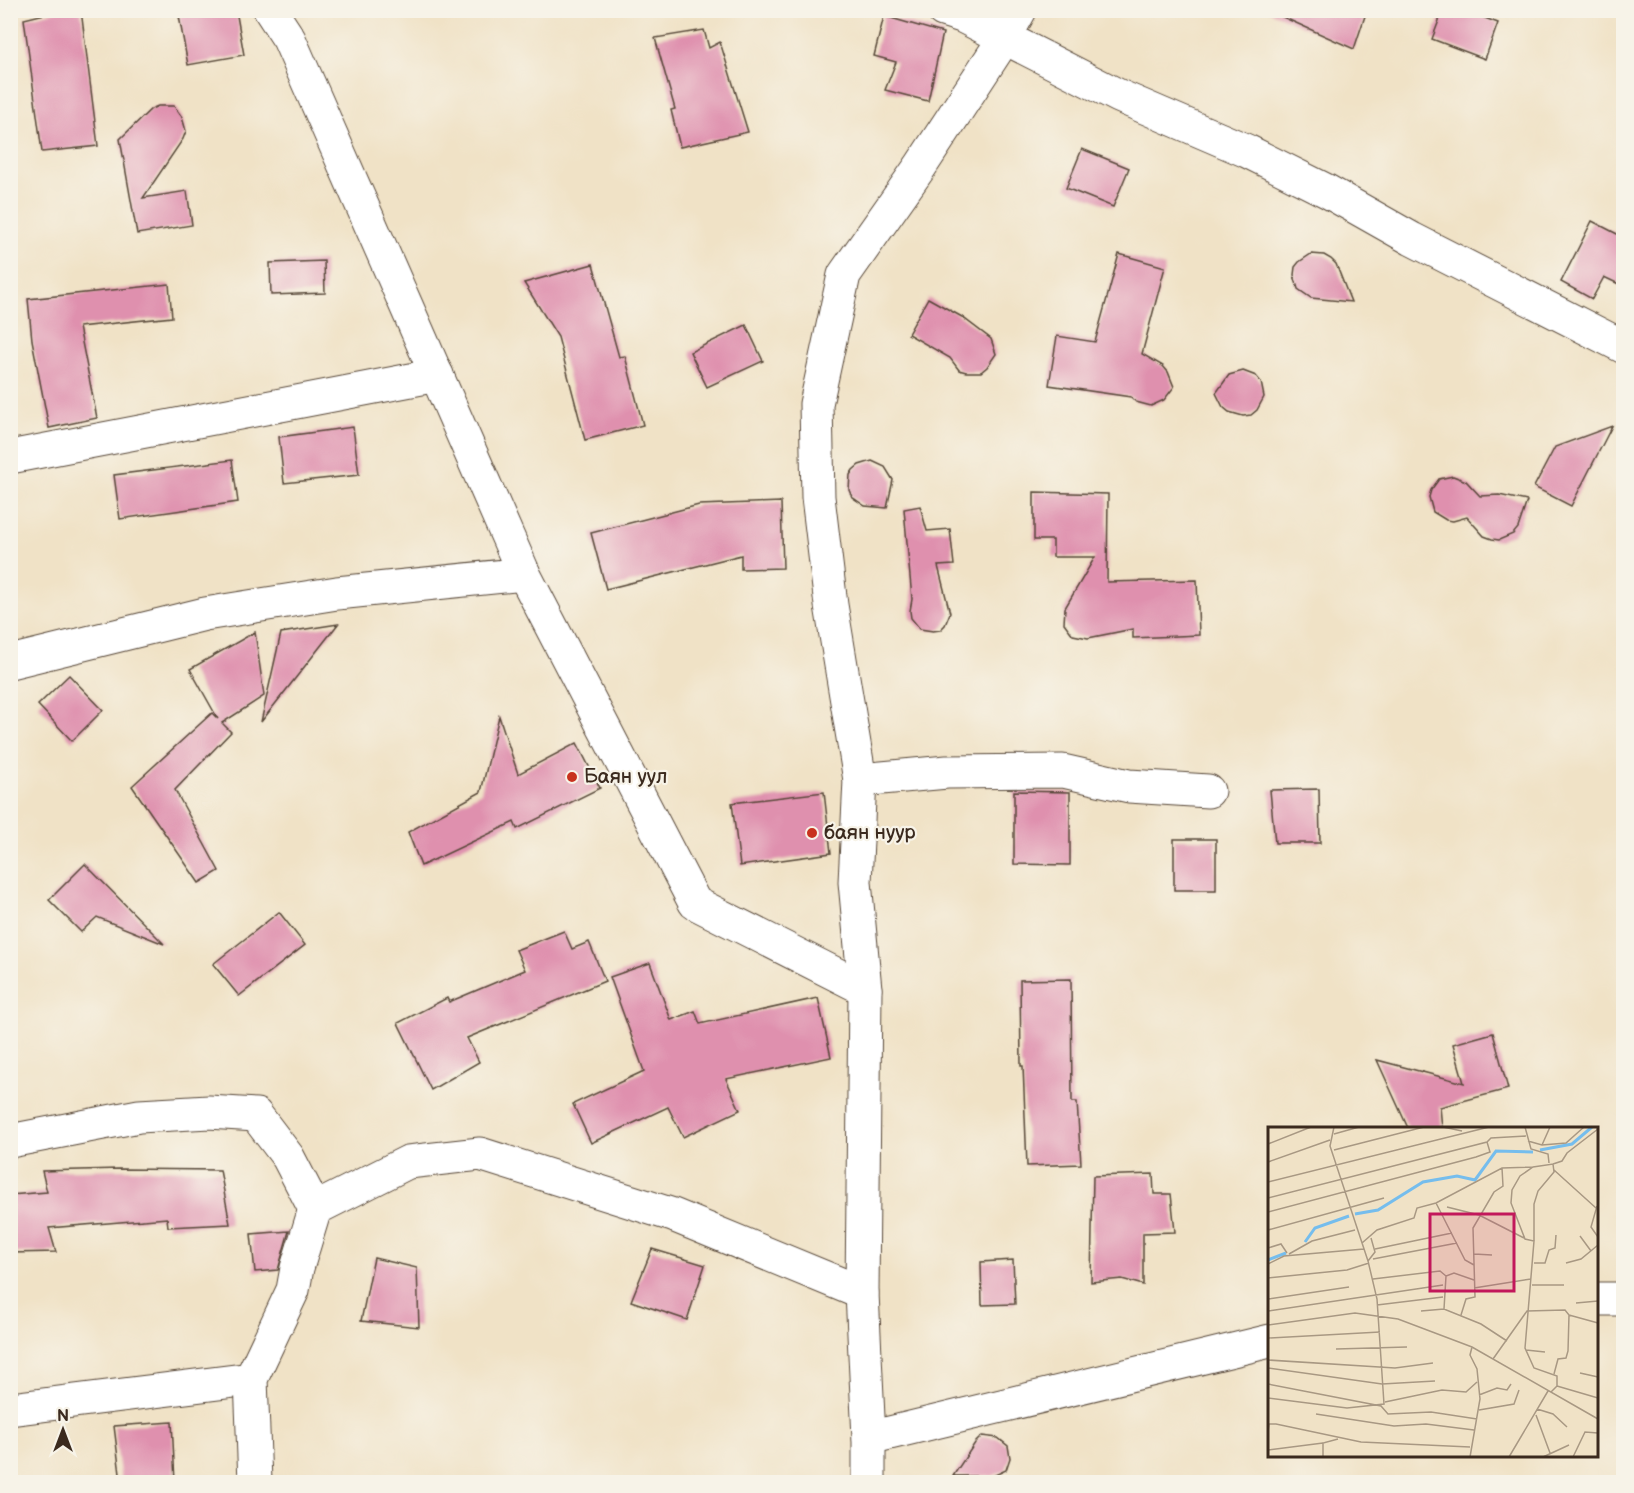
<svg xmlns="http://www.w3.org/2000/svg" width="1634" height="1493" font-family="'Balsamiq Sans',sans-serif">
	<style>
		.building { fill: #df90ae }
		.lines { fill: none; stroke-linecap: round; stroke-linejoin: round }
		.minor-casing { stroke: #564637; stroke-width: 35 }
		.minor { stroke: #fff; stroke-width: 33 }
		.poi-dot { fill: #c8321e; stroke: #f7f3e8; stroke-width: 2 }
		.labels { text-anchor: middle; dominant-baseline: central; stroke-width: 4.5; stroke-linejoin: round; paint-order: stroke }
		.poi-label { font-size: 20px; fill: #3b2a1e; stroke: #f7f3e8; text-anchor: start }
		.inset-river { fill: none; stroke: #75bded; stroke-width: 3 }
		.inset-road { fill: none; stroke: #a89883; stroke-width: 1.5 }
		.view { fill: #c2185b; fill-opacity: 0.15; stroke: #c2185b; stroke-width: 3 }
		.inset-edge { fill: none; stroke: #3b2a1e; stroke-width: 3 }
	</style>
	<rect width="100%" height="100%" fill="#f7f3e8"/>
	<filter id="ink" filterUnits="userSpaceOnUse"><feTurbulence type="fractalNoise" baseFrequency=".0167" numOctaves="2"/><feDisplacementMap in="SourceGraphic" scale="12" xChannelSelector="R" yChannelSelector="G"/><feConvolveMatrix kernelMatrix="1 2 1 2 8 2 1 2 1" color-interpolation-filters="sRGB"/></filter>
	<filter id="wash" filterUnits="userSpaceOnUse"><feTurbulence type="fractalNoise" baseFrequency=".008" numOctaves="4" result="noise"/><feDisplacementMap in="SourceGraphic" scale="24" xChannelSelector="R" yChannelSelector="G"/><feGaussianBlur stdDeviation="1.35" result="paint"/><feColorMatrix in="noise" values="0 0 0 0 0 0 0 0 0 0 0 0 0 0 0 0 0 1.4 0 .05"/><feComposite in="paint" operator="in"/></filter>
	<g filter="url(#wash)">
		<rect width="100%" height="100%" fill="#f0e2c6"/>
		<g id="blocks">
			<!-- building -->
			<g class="building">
				<path d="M 61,10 L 81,10 L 98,146 L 42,152 L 24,19 Z"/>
				<path d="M 215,10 L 236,10 L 244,55 L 188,65 L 179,16 Z"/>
				<path d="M 1267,10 L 1367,10 L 1354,49 Z"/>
				<path d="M 1443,10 L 1464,10 L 1498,23 L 1485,59 L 1432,39 Z"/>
				<path d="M 884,16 L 943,33 L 928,101 L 885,90 L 896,62 L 874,56 Z"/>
				<path d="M 704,30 L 709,48 L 720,42 L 748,132 L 680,147 L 671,110 L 675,109 L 655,38 Z"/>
				<path d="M 158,106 L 174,106 L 182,117 L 186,131 L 183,139 L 143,198 L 187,191 L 192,225 L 137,234 L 120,139 L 151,109 Z"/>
				<path d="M 1082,149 L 1129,168 L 1113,207 L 1066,188 Z"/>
				<path d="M 1592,221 L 1623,237 L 1623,286 L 1604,277 L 1592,299 L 1561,282 Z"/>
				<path d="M 1119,254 L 1165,267 L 1142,354 L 1163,366 L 1168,372 L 1174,387 L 1164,400 L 1151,406 L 1136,402 L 1131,397 L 1049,385 L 1057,336 L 1095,342 Z"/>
				<path d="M 1311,254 L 1324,255 L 1331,259 L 1336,264 L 1351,302 L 1311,298 L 1298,289 L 1294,275 L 1295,267 L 1299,262 Z"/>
				<path d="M 324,261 L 325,293 L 271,295 L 270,263 Z"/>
				<path d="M 593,264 L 619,357 L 625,356 L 643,425 L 585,440 L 558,337 L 524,283 Z"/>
				<path d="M 169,284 L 172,317 L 79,327 L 97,418 L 49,428 L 32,340 L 28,299 Z"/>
				<path d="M 928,298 L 962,317 L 991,339 L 996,354 L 987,367 L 981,372 L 966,372 L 959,370 L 950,358 L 908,334 Z"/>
				<path d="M 746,325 L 763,361 L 707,387 L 690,352 Z"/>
				<path d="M 1243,371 L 1256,376 L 1261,382 L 1264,397 L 1257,410 L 1251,415 L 1243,416 L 1229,412 L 1223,407 L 1216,393 L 1229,375 Z"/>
				<path d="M 1612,426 L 1571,506 L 1534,487 L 1555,447 Z"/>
				<path d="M 353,427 L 359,475 L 284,483 L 279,437 Z"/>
				<path d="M 232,460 L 238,502 L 120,519 L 114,475 Z"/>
				<path d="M 872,461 L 885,467 L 893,480 L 887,508 L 865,506 L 852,497 L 849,490 L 850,475 L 853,470 L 859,465 Z"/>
				<path d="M 1453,476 L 1466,481 L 1480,496 L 1499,495 L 1527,501 L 1518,528 L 1513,534 L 1499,540 L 1492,539 L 1484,536 L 1467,517 L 1453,521 L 1446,520 L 1433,512 L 1429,497 L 1431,490 L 1439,479 Z"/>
				<path d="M 1034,492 L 1108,494 L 1107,582 L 1197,580 L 1199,635 L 1133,638 L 1133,629 L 1088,638 L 1073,635 L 1064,623 L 1065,608 L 1095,557 L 1053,557 L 1053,540 L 1034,540 Z"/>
				<path d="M 781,502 L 783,568 L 741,569 L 741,555 L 606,589 L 591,533 L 699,505 Z"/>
				<path d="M 920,506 L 927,531 L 950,529 L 954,565 L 938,566 L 950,613 L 945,625 L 940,630 L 933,631 L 920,629 L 911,618 L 910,611 L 912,599 L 904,509 Z"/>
				<path d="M 338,624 L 261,722 L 281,633 Z"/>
				<path d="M 255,632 L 264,696 L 222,723 L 231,732 L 175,790 L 219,871 L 199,883 L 132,786 L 212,713 L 218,719 L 190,669 Z"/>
				<path d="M 69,675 L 103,710 L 72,741 L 38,705 Z"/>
				<path d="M 499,716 L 518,774 L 577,743 L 600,788 L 517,829 L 514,822 L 421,866 L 408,832 L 481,792 Z"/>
				<path d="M 1319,789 L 1320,843 L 1275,843 L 1270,790 Z"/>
				<path d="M 1014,791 L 1070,792 L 1070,865 L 1014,864 Z"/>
				<path d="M 824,792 L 831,853 L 740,866 L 732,803 Z"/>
				<rect x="1174" y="839" width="42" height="51"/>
				<path d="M 85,864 L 164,944 L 97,917 L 81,932 L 49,900 Z"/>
				<path d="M 279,912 L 305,945 L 239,996 L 213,964 Z"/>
				<path d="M 564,931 L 572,949 L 589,942 L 605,981 L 467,1038 L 479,1062 L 431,1090 L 398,1023 L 447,998 L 449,1002 L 525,970 L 516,950 Z"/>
				<path d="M 650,963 L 671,1020 L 695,1011 L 700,1024 L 818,998 L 831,1057 L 726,1079 L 740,1110 L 683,1137 L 668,1107 L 591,1143 L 573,1104 L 644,1071 L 610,977 Z"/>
				<path d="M 1071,979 L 1072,1102 L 1077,1102 L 1081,1164 L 1027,1166 L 1023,1066 L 1021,1066 L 1020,980 Z"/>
				<path d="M 1493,1033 L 1508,1089 L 1440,1107 L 1442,1128 L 1408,1128 L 1377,1060 L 1464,1083 L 1453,1044 Z"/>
				<path d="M 119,1169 L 220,1170 L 230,1224 L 168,1227 L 167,1218 L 49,1228 L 56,1252 L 10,1253 L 10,1195 L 47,1192 L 42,1171 Z"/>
				<path d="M 1153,1174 L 1154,1194 L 1171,1194 L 1175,1232 L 1143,1233 L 1143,1285 L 1122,1279 L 1091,1282 L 1093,1176 Z"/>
				<path d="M 289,1231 L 278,1270 L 255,1272 L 251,1234 Z"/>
				<path d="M 652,1249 L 705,1265 L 687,1320 L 631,1301 Z"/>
				<path d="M 374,1258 L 417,1268 L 419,1327 L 361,1321 Z"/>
				<path d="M 1013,1260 L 1015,1304 L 982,1305 L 981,1262 Z"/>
				<path d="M 172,1422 L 175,1482 L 121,1482 L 114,1426 Z"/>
				<path d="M 982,1436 L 998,1438 L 1008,1446 L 1010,1458 L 1006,1470 L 993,1476 L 953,1476 L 975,1443 Z"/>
			</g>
		</g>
	</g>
	<g filter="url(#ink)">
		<use href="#blocks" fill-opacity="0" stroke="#564637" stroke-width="1.5"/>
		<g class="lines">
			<defs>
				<g id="minor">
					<path d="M 270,10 L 289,39 L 524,574 L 695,903 L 865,989"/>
					<path d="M 943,10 L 962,16 L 1119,96 L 1247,151 L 1327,191 L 1412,239 L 1624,347"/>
					<path d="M 10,457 L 437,375"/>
					<path d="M 10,662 L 205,614 L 337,593 L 524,574"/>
					<path d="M 860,780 L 947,772 L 1063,771 L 1129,786 L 1208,791"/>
					<path d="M 10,1141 L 139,1116 L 209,1112 L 256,1115 L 288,1157 L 315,1209"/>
					<path d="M 1596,1299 L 1624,1299"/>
					<path d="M 10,1409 L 251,1379"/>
					<path d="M 869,1438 L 1270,1341"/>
					<path d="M 255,1482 L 251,1379 L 293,1290 L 297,1268 L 315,1209 L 408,1162 L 480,1154 L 673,1215 L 862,1293"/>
					<path d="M 869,1482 L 869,1438 L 862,1293 L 865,989 L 855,882 L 860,780 L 831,605 L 818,497 L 816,404 L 844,275 L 920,167 L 1004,39 L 1020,10"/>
				</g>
			</defs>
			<!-- minor casing -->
			<use href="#minor" class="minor-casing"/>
			<!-- minor -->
			<use href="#minor" class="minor"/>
		</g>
	</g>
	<!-- markers -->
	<g class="poi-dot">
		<circle cx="572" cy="777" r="6"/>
		<circle cx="812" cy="833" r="6"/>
	</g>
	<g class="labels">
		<!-- poi labels -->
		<g class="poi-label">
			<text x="584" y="777">Баян уул</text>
			<text x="824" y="833">баян нуур</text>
		</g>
	</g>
	<!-- overview -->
	<g transform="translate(1268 1127)">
		<rect width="330" height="330" fill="#f0e2c6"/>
		<path class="inset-river" d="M 272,23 L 304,17 L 324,0M 87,87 L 110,83 L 155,55 L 189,49 L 207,53 L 228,24 L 265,25M 37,115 L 47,101 L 81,89M 0,133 L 18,126"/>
		<path class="inset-road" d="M 66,0 L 62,19 L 100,134M 175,0 L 194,4M 257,0 L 263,22 L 280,27 L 281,36M 66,7 L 91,0M 260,14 L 274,18 L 298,16 L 316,0M 0,17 L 43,0M 274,18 L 282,0M 66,23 L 156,0M 0,35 L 62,13M 285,37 L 294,34 L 299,26 L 330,2M 286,43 L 328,81M 0,55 L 221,0M 0,71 L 219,15 L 223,11 L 258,9M 168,76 L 197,133 L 206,138M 329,79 L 323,100 L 330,110M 179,80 L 211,88 L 256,111M 0,85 L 208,30 L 222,25 L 219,15M 0,103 L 116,71M 312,109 L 323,124M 266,114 L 266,77 L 270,64 L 286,45 L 285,37 L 265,40 L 252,49 L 244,63 L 243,76 L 257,112 L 266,114 L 257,221 L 266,241 L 289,249 L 289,259 L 283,265M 94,116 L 109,103 L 146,91 L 149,81 L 168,76 L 234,41 L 265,40M 0,121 L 13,117 L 19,126M 107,122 L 184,106M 21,127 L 44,114 L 87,103M 206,127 L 224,128M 105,132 L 189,116M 266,136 L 277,136 L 281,123 L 287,121 L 288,108M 298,136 L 313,132 L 330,118M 0,137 L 16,129 L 96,122M 0,151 L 79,143 L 101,136M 105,152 L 172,144 L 178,149M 264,158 L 296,158M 206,161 L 263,152M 0,172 L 81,160M 308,176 L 330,174M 109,178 L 175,170M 176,182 L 178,149 L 186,146 L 206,153M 0,184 L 175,158M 153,184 L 176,182 L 213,197 L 239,214M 193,188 L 198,172 L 207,170 L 205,101 L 226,65 L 235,59 L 234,41M 301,188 L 330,196M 0,198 L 87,186 L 130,192 L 204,220 L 330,292M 0,211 L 112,205M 68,222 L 139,220M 258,223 L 277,225M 225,232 L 259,184 L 297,183 L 301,188 L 300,224 L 298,231 L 290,232 L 286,247M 0,233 L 127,241 L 165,236M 0,241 L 114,257 L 167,254M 312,246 L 330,250M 0,257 L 113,279 L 120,287 L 163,285 L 209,292M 289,259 L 330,271M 211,268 L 229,261 L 239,263 L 243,257M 0,271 L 79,281 L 116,277 L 109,172 L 100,134 L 107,125 L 103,111M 117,275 L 174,263 L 198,265 L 209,255M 269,282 L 285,287 L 299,300M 211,283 L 246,277 L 251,263M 48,287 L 126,299 L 158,297 L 206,303M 268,288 L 282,326M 0,304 L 1,297 L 8,297 L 93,315 L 202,320M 0,323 L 55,316M 55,330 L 55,316 L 70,312M 202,330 L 212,272 L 209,242 L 202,228 L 204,220M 241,330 L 280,264M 275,330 L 301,318M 305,330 L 317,305 L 330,306"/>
		<path class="view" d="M 162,87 L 246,87 L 246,164 L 162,164 Z"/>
		<rect width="330" height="330" class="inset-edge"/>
	</g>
	<!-- margin -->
	<rect width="1634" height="1493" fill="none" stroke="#f7f3e8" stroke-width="36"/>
	<!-- north arrow -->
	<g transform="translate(63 1430)" stroke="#f7f3e8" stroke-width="4.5" paint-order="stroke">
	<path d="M0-4.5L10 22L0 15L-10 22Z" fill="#3b2a1e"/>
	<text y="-9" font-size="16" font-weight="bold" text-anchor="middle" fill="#3b2a1e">N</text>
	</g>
</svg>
